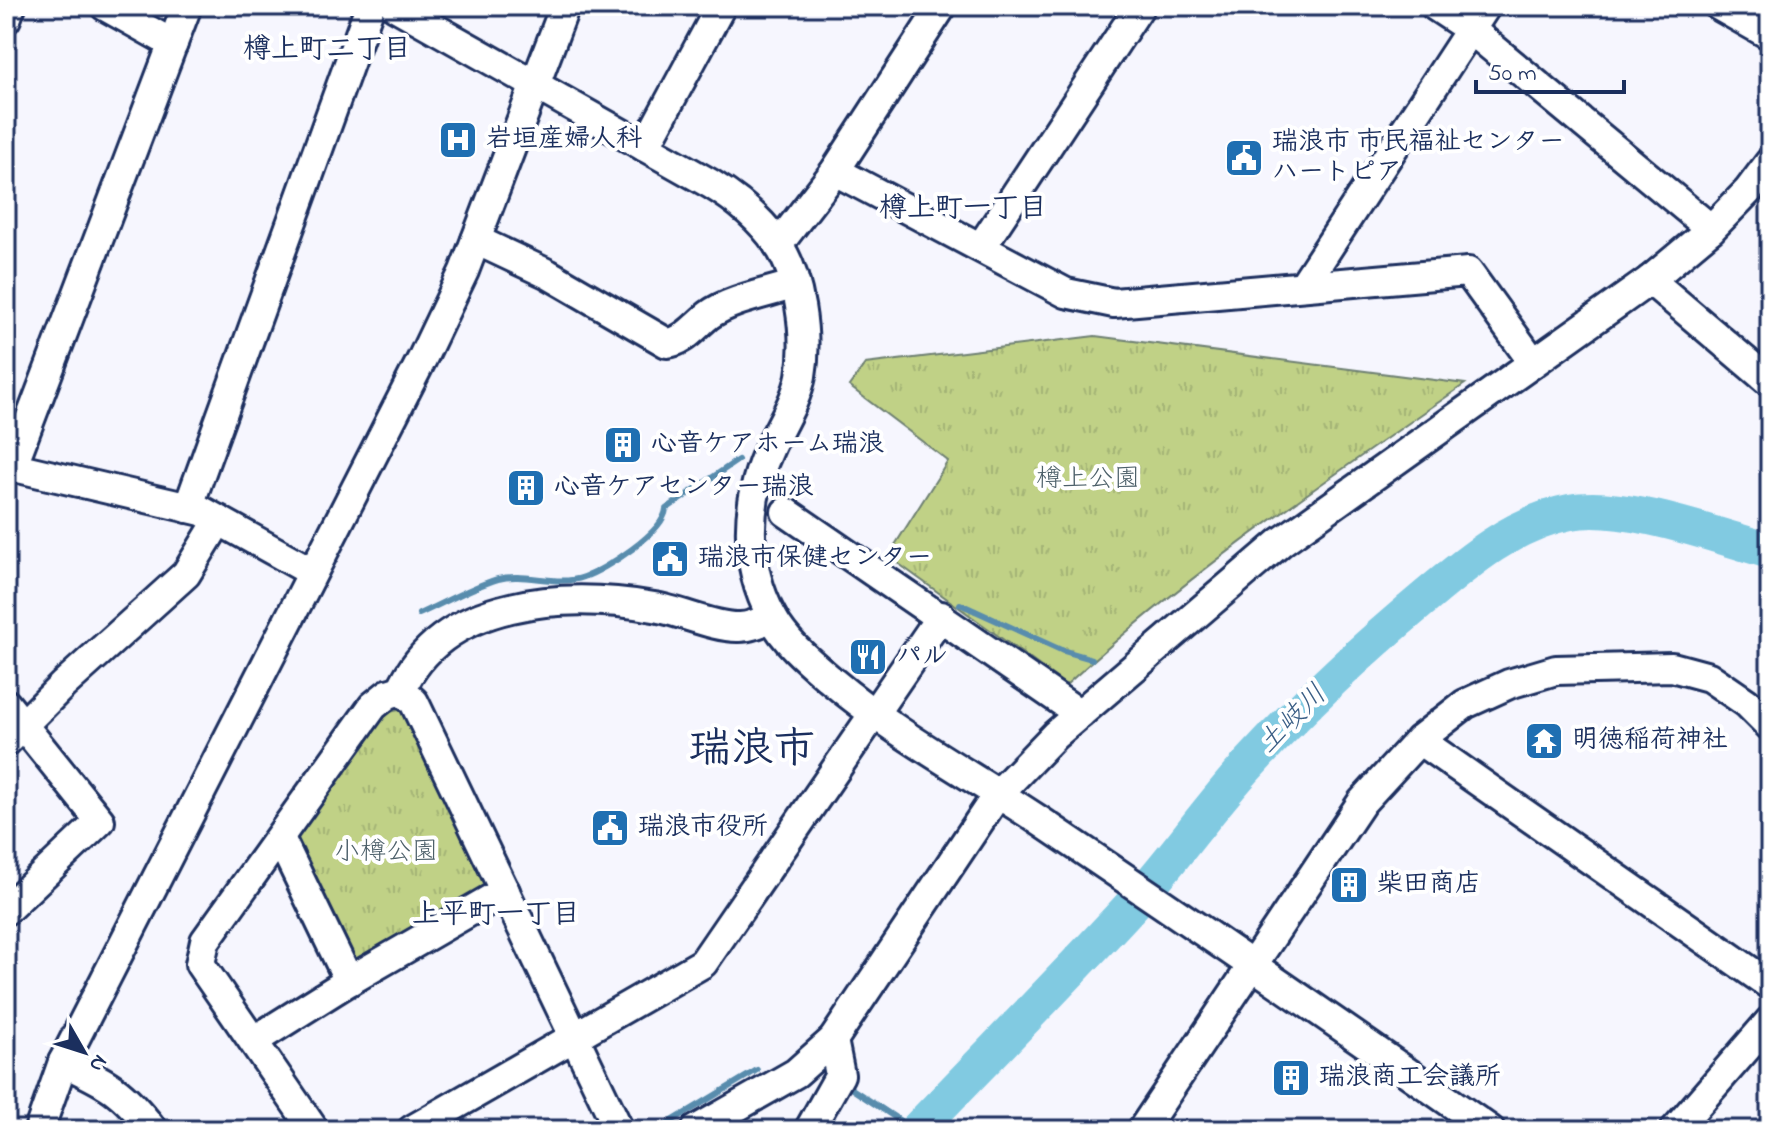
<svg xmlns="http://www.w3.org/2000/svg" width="1776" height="1136" font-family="'Indie Flower','Klee One',sans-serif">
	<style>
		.park { fill: url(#park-tufts); stroke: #6e8072; stroke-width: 2 }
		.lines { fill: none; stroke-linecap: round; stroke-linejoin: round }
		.stream { stroke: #588cad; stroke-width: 6 }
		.river { stroke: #81cae1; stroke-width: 36 }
		.minor-casing { stroke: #1b2f5e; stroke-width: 34 }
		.minor { stroke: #fff; stroke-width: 28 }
		.labels { text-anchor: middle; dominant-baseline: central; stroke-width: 8; stroke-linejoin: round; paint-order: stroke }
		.poi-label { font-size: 26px; font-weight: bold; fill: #1b2f5e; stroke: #fff; text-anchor: start }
		.park-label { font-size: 26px; fill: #4d606a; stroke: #fff }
		.neighbourhood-label { font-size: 28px; font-weight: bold; fill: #1b2f5e; stroke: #fff }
		.water-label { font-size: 28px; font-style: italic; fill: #3a5e85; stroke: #fff }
		.town-label { font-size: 42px; font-weight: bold; fill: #1b2f5e; stroke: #fff }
	</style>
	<defs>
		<pattern id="park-tufts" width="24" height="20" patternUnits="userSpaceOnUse" patternTransform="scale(2)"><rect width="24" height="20" fill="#c0d186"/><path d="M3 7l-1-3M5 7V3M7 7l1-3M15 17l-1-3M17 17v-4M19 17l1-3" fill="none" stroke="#a4b476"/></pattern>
	</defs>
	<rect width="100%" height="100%" fill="#f6f6fe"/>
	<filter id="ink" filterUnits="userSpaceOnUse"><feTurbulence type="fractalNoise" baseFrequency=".0125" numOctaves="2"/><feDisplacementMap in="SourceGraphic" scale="16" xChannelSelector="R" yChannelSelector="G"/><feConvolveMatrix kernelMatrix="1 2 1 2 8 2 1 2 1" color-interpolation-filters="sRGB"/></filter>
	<g filter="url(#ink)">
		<!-- park -->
		<g class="park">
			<path d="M 1095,336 L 1465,384 C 1328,479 1189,572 1066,685 L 888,556 L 948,461 L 849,386 L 865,364 Z"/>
			<path d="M 404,709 L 495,889 L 352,968 L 289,841 L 384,713 Z"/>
		</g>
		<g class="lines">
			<!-- stream -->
			<g class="stream">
				<path d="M 960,604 L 1061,650 L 1092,659"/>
				<path d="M 419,614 C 444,603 471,587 498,579 C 525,572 557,587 584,577 C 605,570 664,532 666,509 L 738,460"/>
				<path d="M 849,1087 L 914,1130"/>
				<path d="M 657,1130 L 757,1070"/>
			</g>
			<!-- river -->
			<path class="river" d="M 917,1130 C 988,1056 1060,983 1130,907 C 1173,861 1207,809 1250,763 C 1303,705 1361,651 1421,601 C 1465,564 1512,523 1570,512 C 1623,501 1717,536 1770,551"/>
			<defs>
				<g id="minor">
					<path d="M 105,6 L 173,44"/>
					<path d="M 395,6 L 711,184 C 736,199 760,219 777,243 C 800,276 808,337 801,376 C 796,401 782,422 771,445 C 745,498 743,564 772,617 C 786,643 810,662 832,681 C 896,735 968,773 1037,819 C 1189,921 1340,1025 1490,1130"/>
					<path d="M 1435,6 L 1470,29 L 1711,229"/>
					<path d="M 1719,6 L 1770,35"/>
					<path d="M 6,19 L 11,6"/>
					<path d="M 645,147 L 721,6"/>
					<path d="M 835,171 L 1066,293 L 1114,303 L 1468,272 L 1533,362"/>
					<path d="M 476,240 L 548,274 L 667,343 C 684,342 696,325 709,315 C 731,299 769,293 795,284"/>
					<path d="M 778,245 L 835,171 L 942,6"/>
					<path d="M 981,247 L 1140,6"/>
					<path d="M 1650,280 L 1770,382"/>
					<path d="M 1303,286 L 1486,6"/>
					<path d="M 6,465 L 202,511 L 312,572"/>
					<path d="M 12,467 L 187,6"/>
					<path d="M 188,508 L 370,6"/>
					<path d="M 786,512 L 1080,714"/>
					<path d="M 401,690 L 414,702 L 619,1130"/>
					<path d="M 401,690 C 443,597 567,592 654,607 C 680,611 713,627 737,627 C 749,628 761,622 772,617"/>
					<path d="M 6,704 L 100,821 L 6,910"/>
					<path d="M 1419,740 L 1770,985"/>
					<path d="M 6,742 L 63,685 L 186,574 L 219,520"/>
					<path d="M 280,838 L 349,981"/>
					<path d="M 255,1040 L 349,981 L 505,891"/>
					<path d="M 63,1062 C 108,1083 122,1090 153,1130"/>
					<path d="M 39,1130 L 63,1062 L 422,359 L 464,271 L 565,6"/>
					<path d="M 314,1130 L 200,964 L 205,941 L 373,706 L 388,694 L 401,690"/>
					<path d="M 412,1130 L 703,963 L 941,616"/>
					<path d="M 696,1130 L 796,1073 L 833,1040 L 997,795 L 1055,735 L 1281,542 L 1650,280 L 1711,229 L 1749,190 L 1770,162"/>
					<path d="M 809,1130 L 840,1075 L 833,1040"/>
					<path d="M 1142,1130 L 1362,802 L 1419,740 L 1465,704 L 1509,684 L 1556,670 L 1672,667 L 1709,677 L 1747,703 L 1770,726"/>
					<path d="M 1675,1130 L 1770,1021"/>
				</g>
			</defs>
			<!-- minor casing -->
			<use href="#minor" class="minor-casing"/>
			<!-- minor -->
			<use href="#minor" class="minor"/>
		</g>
	</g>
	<!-- icons -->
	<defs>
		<symbol id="hospital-square" viewBox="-11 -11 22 22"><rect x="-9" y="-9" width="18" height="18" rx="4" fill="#1f6fb2" stroke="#fff"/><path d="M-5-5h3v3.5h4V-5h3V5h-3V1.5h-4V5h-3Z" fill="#fff"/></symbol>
		<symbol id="civic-square" viewBox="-11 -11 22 22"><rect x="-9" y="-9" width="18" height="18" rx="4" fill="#1f6fb2" stroke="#fff"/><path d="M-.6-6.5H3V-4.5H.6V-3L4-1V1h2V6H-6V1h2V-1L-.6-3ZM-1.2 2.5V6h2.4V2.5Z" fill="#fff"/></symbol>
		<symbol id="building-square" viewBox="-11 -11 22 22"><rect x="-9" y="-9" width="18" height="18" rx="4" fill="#1f6fb2" stroke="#fff"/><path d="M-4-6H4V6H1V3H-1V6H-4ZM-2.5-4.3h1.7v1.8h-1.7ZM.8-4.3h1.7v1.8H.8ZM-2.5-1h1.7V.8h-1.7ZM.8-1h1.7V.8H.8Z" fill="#fff"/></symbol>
		<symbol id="restaurant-square" viewBox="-11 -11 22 22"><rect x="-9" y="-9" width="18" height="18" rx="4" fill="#1f6fb2" stroke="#fff"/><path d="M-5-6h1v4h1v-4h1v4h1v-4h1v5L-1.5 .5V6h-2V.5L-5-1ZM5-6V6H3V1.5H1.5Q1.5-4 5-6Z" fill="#fff"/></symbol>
		<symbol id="temple-square" viewBox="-11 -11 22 22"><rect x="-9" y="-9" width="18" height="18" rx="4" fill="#1f6fb2" stroke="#fff"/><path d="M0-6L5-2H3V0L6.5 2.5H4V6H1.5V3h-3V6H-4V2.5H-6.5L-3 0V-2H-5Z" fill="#fff"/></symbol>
	</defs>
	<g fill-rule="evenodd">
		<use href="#hospital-square" x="436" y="118" width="44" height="44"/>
		<use href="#civic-square" x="1222" y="136" width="44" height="44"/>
		<use href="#building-square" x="601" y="423" width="44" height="44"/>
		<use href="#building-square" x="504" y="466" width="44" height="44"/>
		<use href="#civic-square" x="648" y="537" width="44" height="44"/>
		<use href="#restaurant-square" x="846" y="635" width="44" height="44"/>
		<use href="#temple-square" x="1522" y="719" width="44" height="44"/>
		<use href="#civic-square" x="588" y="806" width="44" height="44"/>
		<use href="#building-square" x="1327" y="863" width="44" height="44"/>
		<use href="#building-square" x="1269" y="1056" width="44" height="44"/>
	</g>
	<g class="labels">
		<!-- poi labels -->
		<g class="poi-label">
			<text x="486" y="140">岩垣産婦人科</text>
			<text x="1272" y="143">瑞浪市 市民福祉センター<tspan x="1272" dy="30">ハートピア</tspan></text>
			<text x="651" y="445">心音ケアホーム瑞浪</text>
			<text x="554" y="488">心音ケアセンター瑞浪</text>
			<text x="698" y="559">瑞浪市保健センター</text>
			<text x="896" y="657">パル</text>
			<text x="1572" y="741">明徳稲荷神社</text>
			<text x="638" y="828">瑞浪市役所</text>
			<text x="1377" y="885">柴田商店</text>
			<text x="1319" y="1078">瑞浪商工会議所</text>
		</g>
		<!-- park labels -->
		<g class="park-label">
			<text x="1088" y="480">樽上公園</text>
			<text x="386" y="853">小樽公園</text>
		</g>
		<!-- neighbourhood labels -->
		<g class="neighbourhood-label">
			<text x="327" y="50">樽上町二丁目</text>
			<text x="963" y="209">樽上町一丁目</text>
			<text x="496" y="915">上平町一丁目</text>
		</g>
		<!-- water labels -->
		<g class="water-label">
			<text transform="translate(1293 720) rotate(-45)">土岐川</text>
		</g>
		<!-- town labels -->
		<g class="town-label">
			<text x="752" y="750">瑞浪市</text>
		</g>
	</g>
	<!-- margin -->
	<rect width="1776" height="1136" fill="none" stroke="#fff" stroke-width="32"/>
	<rect x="16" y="16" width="1744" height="1104" fill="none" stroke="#1b2f5e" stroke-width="3" filter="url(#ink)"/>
	<!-- north arrow -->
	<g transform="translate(84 1052) rotate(129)" stroke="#ffffff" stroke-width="6" paint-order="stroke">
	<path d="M0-6L14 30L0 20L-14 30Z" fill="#1b2f5e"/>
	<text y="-12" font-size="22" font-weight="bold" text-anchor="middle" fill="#1b2f5e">N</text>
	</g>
	<!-- scale -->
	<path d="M1476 80v12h148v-12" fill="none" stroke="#1b2f5e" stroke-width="4"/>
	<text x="1488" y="80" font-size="24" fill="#1b2f5e" stroke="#ffffff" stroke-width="6" paint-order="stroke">50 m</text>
</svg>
